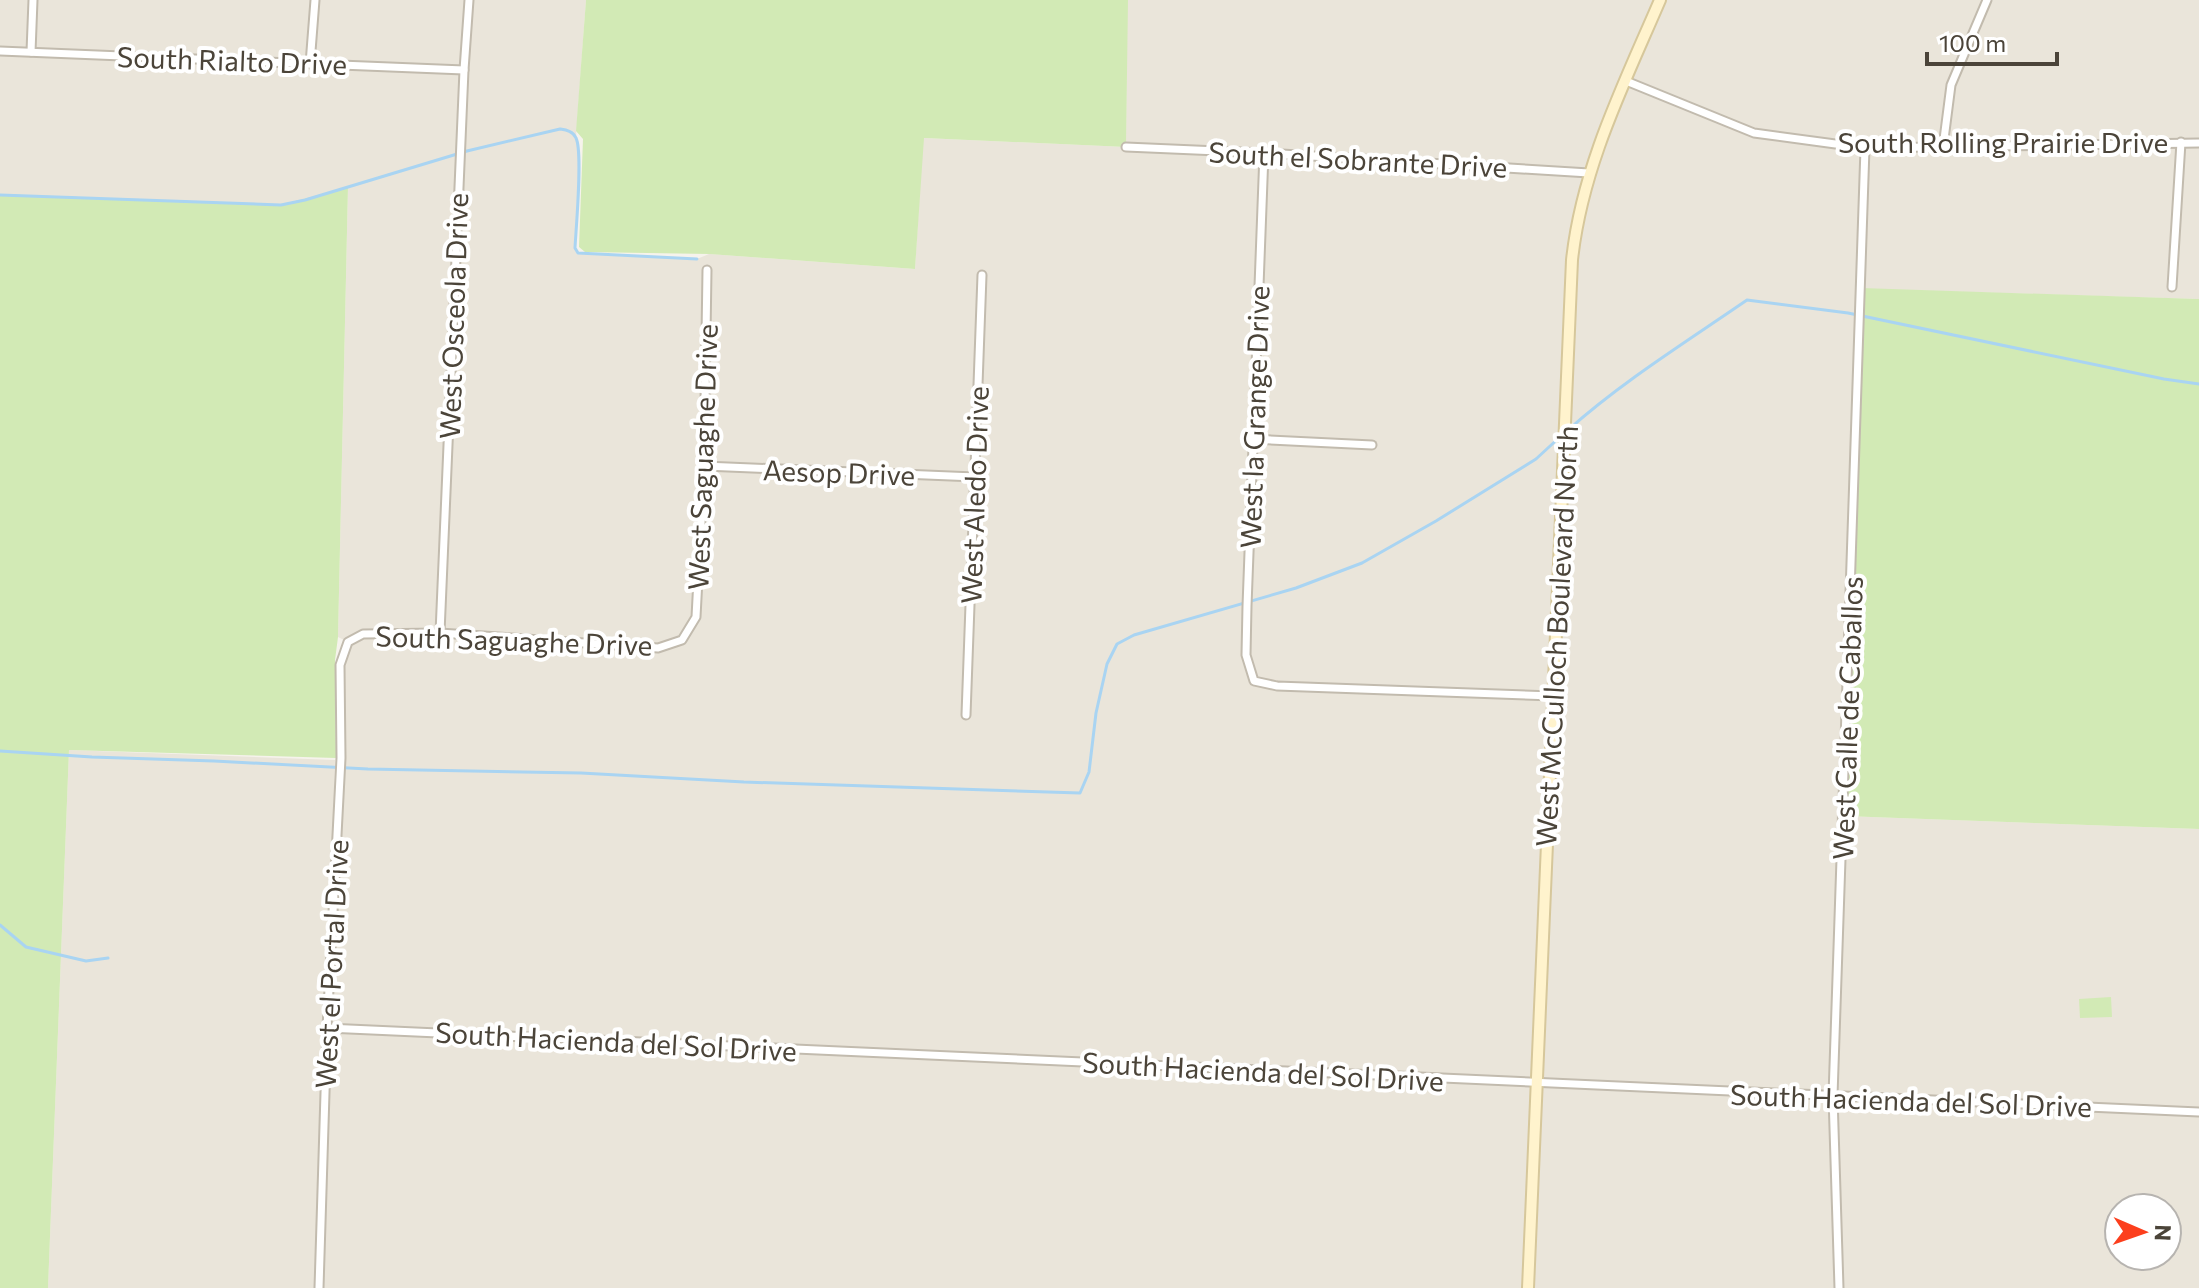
<svg xmlns="http://www.w3.org/2000/svg" width="2199" height="1288" font-family="Commissioner,sans-serif">
	<style>
		.residential { fill: #eae5da; fill-rule: evenodd }
		.green { fill: #d2eab5 }
		.lines { fill: none; stroke-linecap: round; stroke-linejoin: round }
		.stream { stroke: #a9d4f2; stroke-width: 3 }
		.street-casing { stroke: #c2bbae; stroke-width: 11 }
		.secondary-casing { stroke: #d6c79b; stroke-width: 14 }
		.street { stroke: #fff; stroke-width: 7 }
		.secondary { stroke: #fff3cd; stroke-width: 10 }
		.labels { text-anchor: middle; dominant-baseline: central; stroke-width: 8; stroke-linejoin: round; paint-order: stroke }
		.street-label { font-size: 28px; fill: #4b4439; stroke: #fff }
	</style>
	<rect width="100%" height="100%" fill="#f6f3ec"/>
	<!-- residential -->
	<path class="residential" d="M 0,0 L 586,0 L 576,137 L 579,154 L 575,248 L 578,253 L 697,259 L 709,254 L 915,269 L 923,138 L 1126,147 L 1127,0 L 2199,0 L 2199,299 L 1861,289 L 1844,816 L 2199,829 L 2199,1288 L 48,1288 L 69,750 L 335,760 L 329,986 L 343,756 L 340,665 L 348,642 L 338,637 L 348,188 L 281,205 L 0,195 ZM 2119,1208 L 2167,1208 L 2167,1256 L 2119,1256 Z"/>
	<!-- green -->
	<g class="green">
		<path d="M 586,0 L 1128,0 L 1126,147 L 924,138 L 915,269 L 709,254 L 585,252 L 579,247 L 583,139 L 576,131 Z"/>
		<path d="M 348,187 L 338,637 L 335,660 L 336,758 L 69,750 L 48,1288 L 0,1288 L 0,194 L 281,205 Z"/>
		<path d="M 1861,288 L 2199,299 L 2199,829 L 1844,816 Z"/>
		<path d="M 2111,997 L 2112,1017 L 2080,1018 L 2079,999 Z"/>
	</g>
	<g class="lines">
		<!-- stream -->
		<g class="stream">
			<path d="M 0,195 L 281,205 L 305,200 L 467,151 L 560,129 C 566,130 573,131 576,138 C 583,152 576,228 575,248 L 578,253 L 697,259"/>
			<path d="M 1568,430 C 1623,381 1686,342 1747,300 L 1848,313 L 2164,379 L 2199,384"/>
			<path d="M 0,751 L 92,757 L 214,761 L 368,769 L 581,773 L 744,782 L 1080,793 L 1089,772 L 1096,713 L 1107,664 L 1117,644 L 1134,635 L 1296,588 L 1362,563 L 1436,521 L 1536,459 L 1562,435"/>
			<path d="M 0,925 L 26,947 L 86,961 L 108,958"/>
		</g>
		<defs>
			<g id="street">
				<path d="M 0,51 L 464,70"/>
				<path d="M 31,52 L 33,0"/>
				<path d="M 310,64 L 315,0"/>
				<path d="M 1626,81 L 1754,133 L 1865,148 L 2199,143"/>
				<path d="M 1126,147 L 1264,153 L 1589,173"/>
				<path d="M 1943,147 L 1951,85 L 1987,0"/>
				<path d="M 1264,153 L 1247,606 L 1246,655 L 1254,681 L 1277,686 L 1553,696"/>
				<path d="M 2172,287 L 2181,142"/>
				<path d="M 1252,439 L 1372,445"/>
				<path d="M 704,466 L 975,477"/>
				<path d="M 440,633 L 464,70 L 469,0"/>
				<path d="M 966,715 L 982,275"/>
				<path d="M 327,1028 L 2199,1112"/>
				<path d="M 319,1288 L 327,1028 L 341,758 L 340,665 L 348,642 L 363,634 L 440,633 L 658,648 L 682,640 L 696,617 L 704,466 L 707,270"/>
				<path d="M 1839,1288 L 1833,1096 L 1865,148"/>
			</g>
			<path id="secondary" d="M 1528,1288 L 1572,260 C 1582,167 1624,84 1660,0"/>
		</defs>
		<!-- street casing -->
		<use href="#street" class="street-casing"/>
		<!-- secondary casing -->
		<use href="#secondary" class="secondary-casing"/>
		<!-- street -->
		<use href="#street" class="street"/>
		<!-- secondary -->
		<use href="#secondary" class="secondary"/>
	</g>
	<g class="labels">
		<!-- street labels -->
		<g class="street-label">
			<text transform="translate(232 60) rotate(2)">South Rialto Drive</text>
			<text x="2003" y="142">South Rolling Prairie Drive</text>
			<text transform="translate(1358 159) rotate(3)">South el Sobrante Drive</text>
			<text transform="translate(453 316) rotate(-88)">West Osceola Drive</text>
			<text transform="translate(1254 417) rotate(-88)">West la Grange Drive</text>
			<text transform="translate(702 457) rotate(-88)">West Saguaghe Drive</text>
			<text transform="translate(839 472) rotate(2)">Aesop Drive</text>
			<text transform="translate(974 495) rotate(-88)">West Aledo Drive</text>
			<text transform="translate(1556 636) rotate(-87)">West McCulloch Boulevard North</text>
			<text transform="translate(514 640) rotate(2)">South Saguaghe Drive</text>
			<text transform="translate(1847 718) rotate(-88)">West Calle de Caballos</text>
			<text transform="translate(331 964) rotate(-87)">West el Portal Drive</text>
			<text transform="translate(616 1041) rotate(3)">South Hacienda del Sol Drive</text>
			<text transform="translate(1263 1071) rotate(3)">South Hacienda del Sol Drive</text>
			<text transform="translate(1911 1100) rotate(2)">South Hacienda del Sol Drive</text>
		</g>
	</g>
	<!-- north arrow -->
	<g transform="translate(2143 1232) rotate(92)"><circle r="38" fill="#ffffff" stroke="#b7b4b0" stroke-width="2"/>
	<path d="M0-6L14 30L0 20L-14 30Z" fill="#fc3f1d"/>
	<text y="-12" font-size="22" font-weight="bold" text-anchor="middle" fill="#4b4439">N</text>
	</g>
	<!-- scale -->
	<path d="M1927 52v12h130v-12" fill="none" stroke="#4b4439" stroke-width="4"/>
	<text x="1939" y="52" font-size="24" fill="#4b4439" stroke="#ffffff" stroke-width="6" paint-order="stroke">100 m</text>
</svg>
